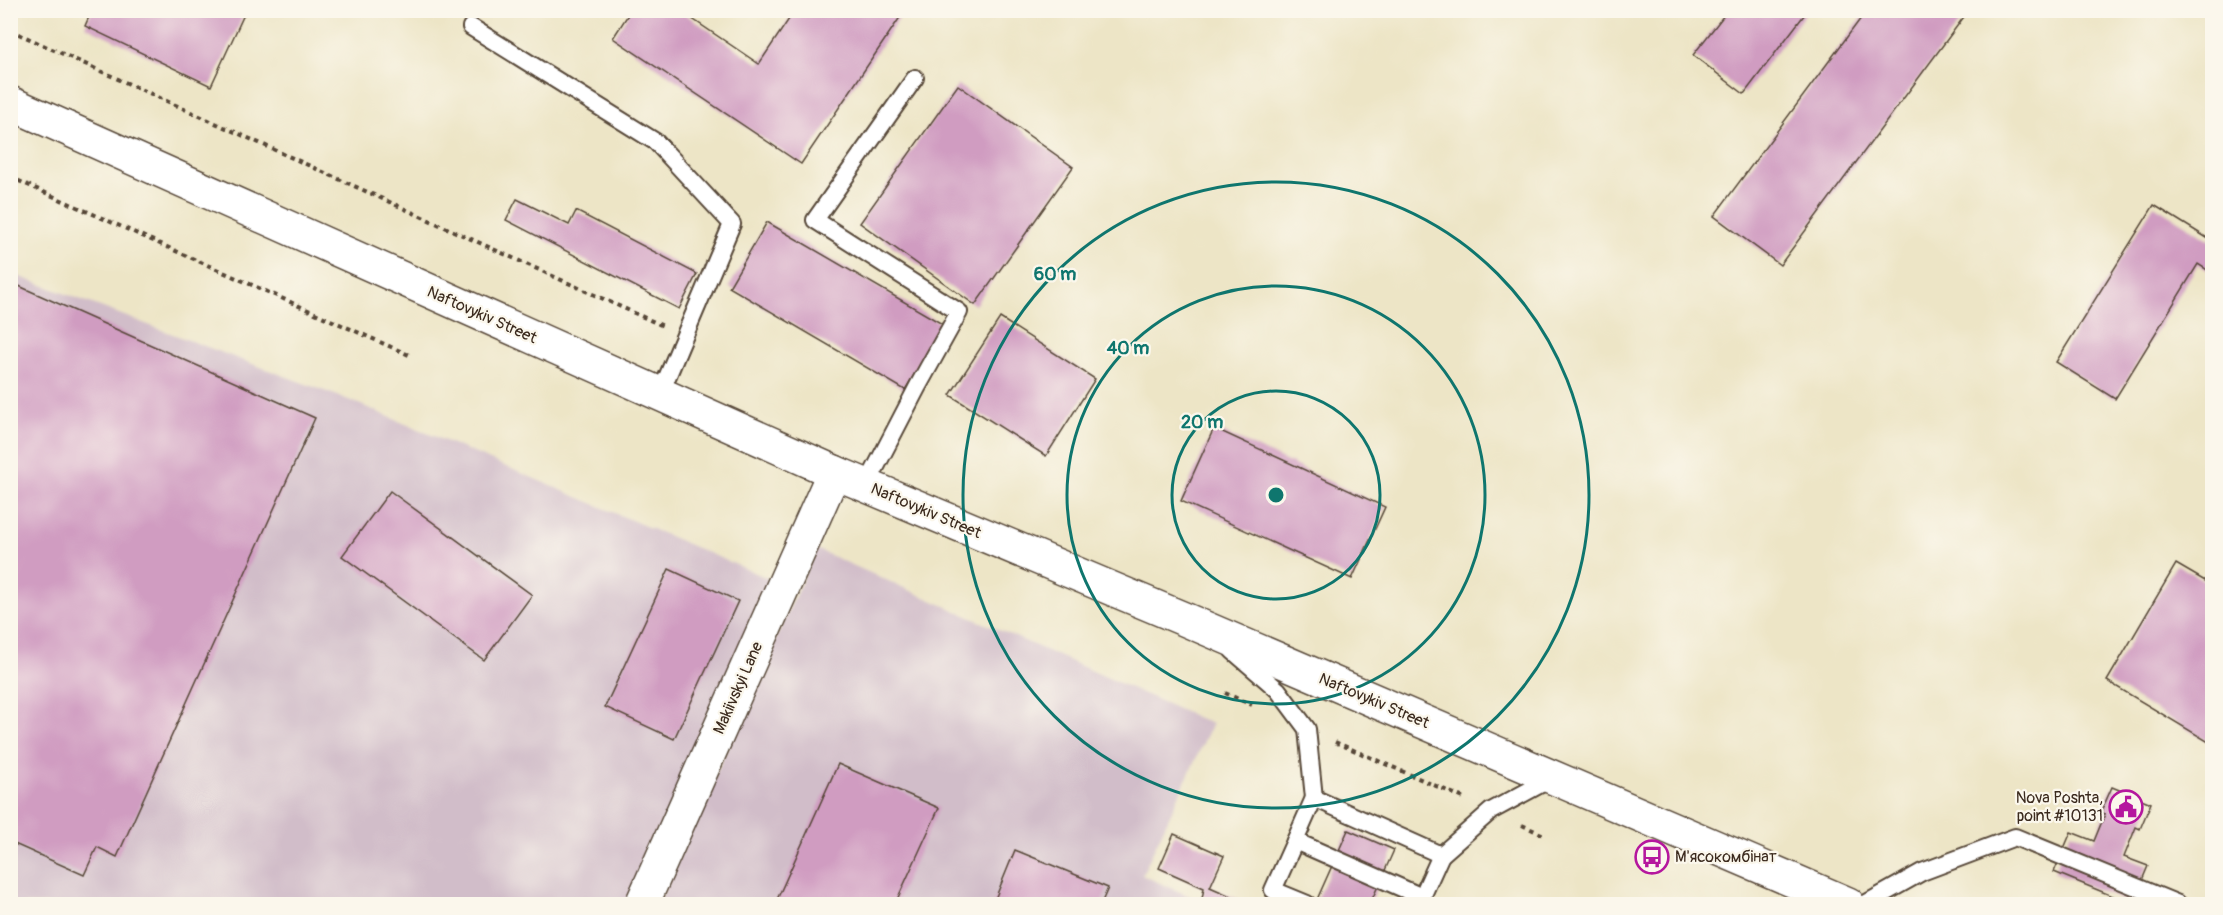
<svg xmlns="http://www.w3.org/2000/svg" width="2223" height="915" font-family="Pangolin,sans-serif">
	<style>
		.industrial { fill: #d1bdc9 }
		.building { fill: #d09cc1 }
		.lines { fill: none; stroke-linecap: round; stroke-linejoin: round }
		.lane-casing { stroke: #564637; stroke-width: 20 }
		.street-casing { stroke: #564637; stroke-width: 36 }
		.secondary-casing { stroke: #564637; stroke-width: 36 }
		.path { stroke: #564637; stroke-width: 4; stroke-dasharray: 4.5 4.5; stroke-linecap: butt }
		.lane { stroke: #fff; stroke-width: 16 }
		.street { stroke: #fff; stroke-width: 33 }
		.secondary { stroke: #fff; stroke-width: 33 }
		.ring { fill: none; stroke: #0f766e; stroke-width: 3 }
		.labels { text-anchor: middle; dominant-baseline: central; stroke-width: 4.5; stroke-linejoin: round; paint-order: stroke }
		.street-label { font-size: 16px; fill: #3b2a1e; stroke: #fbf7ec }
		.poi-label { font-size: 16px; fill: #3b2a1e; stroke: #fbf7ec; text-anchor: end }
		.centre { fill: #0f766e; stroke: #fbf7ec; stroke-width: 3 }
		.ring-label { font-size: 18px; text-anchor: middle; font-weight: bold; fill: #0f766e; stroke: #fbf7ec; stroke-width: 4.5; stroke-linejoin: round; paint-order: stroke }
	</style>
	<rect width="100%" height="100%" fill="#fbf7ec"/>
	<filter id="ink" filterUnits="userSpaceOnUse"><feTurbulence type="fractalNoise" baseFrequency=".0167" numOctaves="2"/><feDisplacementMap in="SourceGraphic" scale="12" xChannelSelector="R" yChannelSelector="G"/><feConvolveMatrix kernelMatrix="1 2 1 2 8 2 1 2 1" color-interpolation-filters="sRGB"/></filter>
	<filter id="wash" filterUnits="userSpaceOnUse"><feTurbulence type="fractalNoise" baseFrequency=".008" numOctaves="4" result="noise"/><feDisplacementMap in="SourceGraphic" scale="24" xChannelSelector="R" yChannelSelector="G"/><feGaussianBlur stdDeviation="1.35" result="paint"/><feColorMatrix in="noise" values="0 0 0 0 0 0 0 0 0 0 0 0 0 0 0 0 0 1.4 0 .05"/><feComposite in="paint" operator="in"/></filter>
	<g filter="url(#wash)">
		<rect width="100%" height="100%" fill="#ede5c6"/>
		<!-- industrial -->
		<g class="industrial">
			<path d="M 10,273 L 354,402 L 772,580 L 627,904 L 11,904 Z"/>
			<path d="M 816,549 L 1212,724 L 1142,875 L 1207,904 L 658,904 Z"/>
		</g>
		<g id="blocks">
			<!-- building -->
			<g class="building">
				<path d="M 92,10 L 246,10 L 211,86 L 85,26 Z"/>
				<path d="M 631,10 L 679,10 L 759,64 L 795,10 L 905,10 L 801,164 L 613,38 Z"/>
				<path d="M 1728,10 L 1808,10 L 1744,94 L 1693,55 Z"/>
				<path d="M 1867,10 L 1969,10 L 1780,265 L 1714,216 Z"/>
				<path d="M 958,85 L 1073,167 L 975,305 L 860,223 Z"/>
				<path d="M 517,199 L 569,225 L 576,211 L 697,274 L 679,309 L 506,220 Z"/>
				<path d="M 2154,205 L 2212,241 L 2212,273 L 2198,264 L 2115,399 L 2056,362 Z"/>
				<path d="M 767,222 L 944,325 L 905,390 L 729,287 Z"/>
				<path d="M 10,282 L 315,418 L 117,857 L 97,847 L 84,875 L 10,842 Z"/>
				<path d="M 1000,318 L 1095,379 L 1046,456 L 950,395 Z"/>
				<path d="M 1214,428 L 1385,507 L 1352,579 L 1181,501 Z"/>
				<path d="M 390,491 L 532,595 L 484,660 L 342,556 Z"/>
				<path d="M 2176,564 L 2212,585 L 2212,744 L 2107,681 Z"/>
				<path d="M 669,569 L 738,601 L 674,739 L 605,707 Z"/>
				<path d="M 838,764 L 939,808 L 895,904 L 775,904 Z"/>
				<path d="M 2112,787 L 2151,803 L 2140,829 L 2136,827 L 2124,857 L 2148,866 L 2132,904 L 2054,872 L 2071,832 L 2094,841 L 2105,814 L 2101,812 Z"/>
				<path d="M 1348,830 L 1394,850 L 1370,904 L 1315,904 Z"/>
				<path d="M 1174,834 L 1224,856 L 1210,887 L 1249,904 L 1201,904 L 1204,888 L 1159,868 Z"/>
				<path d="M 1015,850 L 1108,888 L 1101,904 L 993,904 Z"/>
			</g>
		</g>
	</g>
	<g filter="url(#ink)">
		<use href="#blocks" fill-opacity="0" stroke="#564637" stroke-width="1.5"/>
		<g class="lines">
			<defs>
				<g id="lane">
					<path d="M 471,27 L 656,142 L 732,224 L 660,394"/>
					<path d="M 866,486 L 918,386 L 959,312 L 815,220 L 915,78"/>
					<path d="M 1233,651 L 1278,690 L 1307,729 L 1314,798 L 1441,855 L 1491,811 L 1552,778"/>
					<path d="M 1314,798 L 1295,841 L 1422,897 L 1441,855"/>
					<path d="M 1295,841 L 1273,890 L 1307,904"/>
					<path d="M 1865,904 L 1922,872 L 2015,837 L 2178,904"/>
				</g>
				<path id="street" d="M 642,904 L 834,472"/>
				<path id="secondary" d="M 10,103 L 834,472 L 1184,619 L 1848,904"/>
			</defs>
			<!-- lane casing -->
			<use href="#lane" class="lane-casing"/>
			<!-- street casing -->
			<use href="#street" class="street-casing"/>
			<!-- secondary casing -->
			<use href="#secondary" class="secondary-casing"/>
			<!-- path -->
			<g class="path">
				<path d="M 10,30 L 663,326"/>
				<path d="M 10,177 L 409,355"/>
				<path d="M 1225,693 L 1252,705"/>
				<path d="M 1335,742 L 1466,799"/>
				<path d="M 1522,825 L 1546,836"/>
			</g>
			<!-- lane -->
			<use href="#lane" class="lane"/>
			<!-- street -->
			<use href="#street" class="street"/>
			<!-- secondary -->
			<use href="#secondary" class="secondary"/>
		</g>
	</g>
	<!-- distance rings -->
	<g class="ring">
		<circle cx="1276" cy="495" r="104"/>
		<circle cx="1276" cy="495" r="209"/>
		<circle cx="1276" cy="495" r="313"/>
	</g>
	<!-- icons -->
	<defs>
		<symbol id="civic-ring" viewBox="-11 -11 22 22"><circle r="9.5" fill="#fbf7ec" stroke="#b5179e" stroke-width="1.5"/><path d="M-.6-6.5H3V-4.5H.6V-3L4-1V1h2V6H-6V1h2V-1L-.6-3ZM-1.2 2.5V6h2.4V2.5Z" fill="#b5179e"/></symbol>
		<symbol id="bus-ring" viewBox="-11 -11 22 22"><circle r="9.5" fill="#fbf7ec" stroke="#b5179e" stroke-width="1.5"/><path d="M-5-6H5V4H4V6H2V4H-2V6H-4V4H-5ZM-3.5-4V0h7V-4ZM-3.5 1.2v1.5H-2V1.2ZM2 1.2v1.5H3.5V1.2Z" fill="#b5179e"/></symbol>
	</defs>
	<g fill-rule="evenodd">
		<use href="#civic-ring" x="2107" y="788" width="38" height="38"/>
		<use href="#bus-ring" x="1633" y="838" width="38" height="38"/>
	</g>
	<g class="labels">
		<!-- street labels -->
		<g class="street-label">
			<text transform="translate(482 315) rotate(24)">Naftovykiv Street</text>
			<text transform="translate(926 511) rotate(23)">Naftovykiv Street</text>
			<text transform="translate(738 688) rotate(-66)">Makiivskyi Lane</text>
			<text transform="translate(1374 701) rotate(23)">Naftovykiv Street</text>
		</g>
		<!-- poi labels -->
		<g class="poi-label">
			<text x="2103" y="798">Nova Poshta,<tspan x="2103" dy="18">point #10131</tspan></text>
			<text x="1675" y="857" text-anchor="start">М'ясокомбінат</text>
		</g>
	</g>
	<circle cx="1276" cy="495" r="9" class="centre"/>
	<g class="ring-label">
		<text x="1055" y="280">60 m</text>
		<text x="1128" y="354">40 m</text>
		<text x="1202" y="428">20 m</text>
	</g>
	<!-- margin -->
	<rect width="2223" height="915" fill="none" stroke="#fbf7ec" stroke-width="36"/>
</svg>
